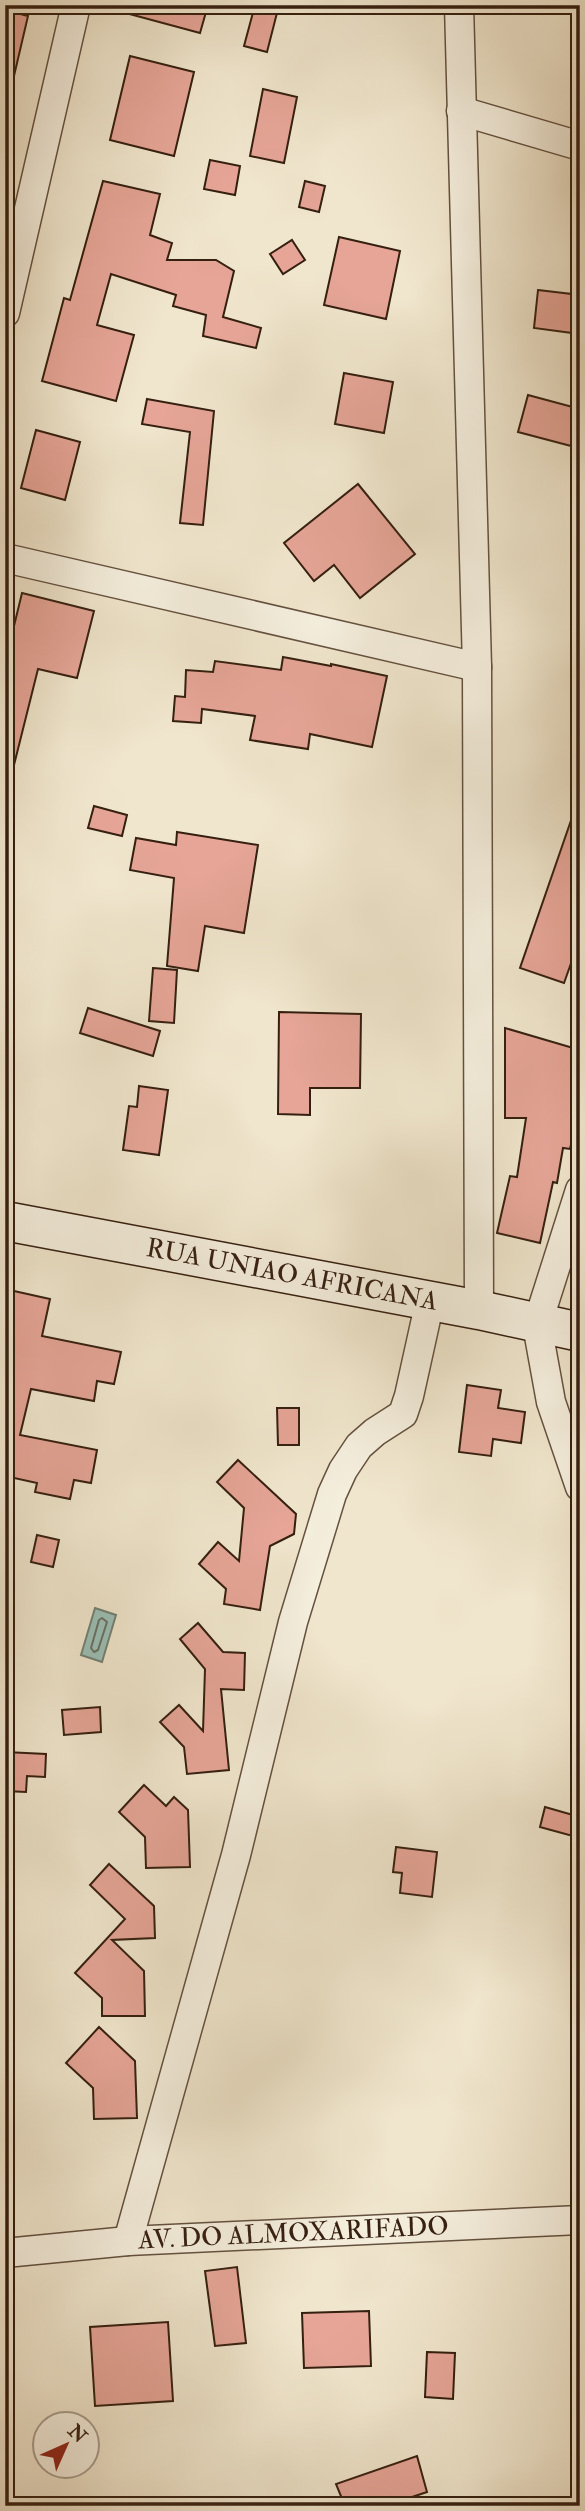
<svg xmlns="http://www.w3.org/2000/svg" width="585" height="2511" font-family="'IM FELL Double Pica',serif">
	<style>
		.water { fill: #9ac0b7; stroke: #728074; stroke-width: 2 }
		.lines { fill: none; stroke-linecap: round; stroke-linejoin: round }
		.shore { stroke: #687064; stroke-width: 2 }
		.building { fill: #e6a597; stroke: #351f10; stroke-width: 2 }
		.street-casing { stroke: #64513f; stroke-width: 31 }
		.secondary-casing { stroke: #351f10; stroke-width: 41 }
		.street { stroke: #f5efde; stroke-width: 28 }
		.secondary { stroke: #f5efde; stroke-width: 38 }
		.labels { text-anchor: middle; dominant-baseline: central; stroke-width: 7; stroke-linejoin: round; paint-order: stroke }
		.street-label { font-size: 26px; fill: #351f10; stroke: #f5efde }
	</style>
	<rect width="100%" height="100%" fill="#f0e6cd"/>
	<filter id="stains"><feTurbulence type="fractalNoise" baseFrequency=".00286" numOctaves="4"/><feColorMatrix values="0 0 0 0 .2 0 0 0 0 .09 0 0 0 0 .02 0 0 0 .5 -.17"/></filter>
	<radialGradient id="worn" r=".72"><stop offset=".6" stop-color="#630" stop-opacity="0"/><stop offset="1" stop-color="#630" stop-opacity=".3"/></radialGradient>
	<!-- water -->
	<path class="water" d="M 95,1608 L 116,1615 L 102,1662 L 81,1655 Z"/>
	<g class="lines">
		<!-- shore -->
		<path class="shore" d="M 102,1618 L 107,1622 L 98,1650 L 94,1652 L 91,1648 L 99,1620 Z"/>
	</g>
	<!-- building -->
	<g class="building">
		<path d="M 123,5 L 208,5 L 200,33 L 122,12 Z"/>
		<path d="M 255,5 L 279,5 L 267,52 L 244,46 Z"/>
		<path d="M 5,10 L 28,16 L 14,76 L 5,75 Z"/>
		<path d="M 130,56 L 194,72 L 174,156 L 110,140 Z"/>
		<path d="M 263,89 L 297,97 L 284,163 L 250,156 Z"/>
		<path d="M 210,160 L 240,166 L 235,195 L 204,189 Z"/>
		<path d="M 103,181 L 160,194 L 150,235 L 172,243 L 167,260 L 216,260 L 234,271 L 223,317 L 261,328 L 256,348 L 203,336 L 206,315 L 173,306 L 176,295 L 111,274 L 97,325 L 134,335 L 116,401 L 42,381 L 64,298 L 70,300 Z"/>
		<path d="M 305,181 L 325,186 L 319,212 L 299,207 Z"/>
		<path d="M 339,237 L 400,251 L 386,319 L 324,305 Z"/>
		<path d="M 292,240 L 305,260 L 283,274 L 270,254 Z"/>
		<path d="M 538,290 L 580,295 L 580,334 L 534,328 Z"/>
		<path d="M 344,373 L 393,382 L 384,433 L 335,424 Z"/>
		<path d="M 528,395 L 580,409 L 571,446 L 518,432 Z"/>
		<path d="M 147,399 L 214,411 L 203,525 L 180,523 L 190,432 L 142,424 Z"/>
		<path d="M 36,430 L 80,442 L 65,500 L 21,488 Z"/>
		<path d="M 358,484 L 415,554 L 360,598 L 334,565 L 314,581 L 284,543 Z"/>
		<path d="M 22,593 L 94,611 L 77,678 L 38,669 L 13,769 L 5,768 L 5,663 Z"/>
		<path d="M 283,657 L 331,666 L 331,664 L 387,676 L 372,747 L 310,734 L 308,749 L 250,740 L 255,716 L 202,709 L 201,723 L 173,721 L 175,696 L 185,697 L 186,670 L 213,672 L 215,661 L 281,670 Z"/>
		<path d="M 94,806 L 127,815 L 122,836 L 88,828 Z"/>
		<path d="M 576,806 L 580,806 L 580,938 L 564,983 L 520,968 Z"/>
		<path d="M 177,832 L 258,845 L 244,933 L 205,926 L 198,971 L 167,966 L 174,878 L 130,870 L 136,838 L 176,845 Z"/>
		<path d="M 153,968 L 177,970 L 174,1023 L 149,1021 Z"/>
		<path d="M 88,1008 L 160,1031 L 153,1056 L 80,1033 Z"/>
		<path d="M 279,1012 L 361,1014 L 360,1088 L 310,1088 L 310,1115 L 278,1114 Z"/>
		<path d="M 505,1028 L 580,1050 L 580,1123 L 576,1122 L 570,1149 L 563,1148 L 557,1183 L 553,1182 L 540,1243 L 497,1233 L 510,1176 L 517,1177 L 526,1118 L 505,1118 Z"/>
		<path d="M 139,1086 L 168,1090 L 159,1155 L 123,1150 L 129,1106 L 137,1107 Z"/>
		<path d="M 5,1289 L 50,1299 L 42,1336 L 121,1352 L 114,1384 L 97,1381 L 94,1401 L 31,1389 L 20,1435 L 97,1450 L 91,1483 L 74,1480 L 70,1499 L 35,1492 L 37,1483 L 5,1476 Z"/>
		<path d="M 467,1385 L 501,1390 L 498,1408 L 525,1412 L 521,1443 L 493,1439 L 491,1456 L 459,1452 Z"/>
		<path d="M 277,1408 L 299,1408 L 299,1445 L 278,1445 Z"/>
		<path d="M 238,1460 L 296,1514 L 294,1534 L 270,1546 L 260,1610 L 224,1604 L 226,1589 L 199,1564 L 218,1542 L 239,1561 L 244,1508 L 217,1482 Z"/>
		<path d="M 37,1535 L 59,1540 L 53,1567 L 31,1562 Z"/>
		<path d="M 198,1623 L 223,1652 L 245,1653 L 244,1690 L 221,1689 L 229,1770 L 187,1774 L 184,1747 L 160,1722 L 179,1705 L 203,1731 L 205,1669 L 180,1639 Z"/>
		<path d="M 100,1707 L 101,1732 L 64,1735 L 62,1710 Z"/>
		<path d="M 5,1752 L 46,1754 L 45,1777 L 27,1776 L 26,1792 L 5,1791 Z"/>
		<path d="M 144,1785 L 166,1806 L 174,1797 L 188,1810 L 190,1867 L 146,1868 L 145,1837 L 119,1812 Z"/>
		<path d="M 545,1807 L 580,1817 L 580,1838 L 540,1827 Z"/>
		<path d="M 396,1847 L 437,1852 L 432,1897 L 400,1893 L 402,1873 L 393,1872 Z"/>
		<path d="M 109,1864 L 154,1906 L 155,1938 L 112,1940 L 144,1971 L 145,2016 L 102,2016 L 102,1998 L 75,1973 L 125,1919 L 90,1885 Z"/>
		<path d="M 99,2027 L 135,2061 L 137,2118 L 94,2119 L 93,2088 L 66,2063 Z"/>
		<path d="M 237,2267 L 246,2343 L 215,2346 L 205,2271 Z"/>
		<path d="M 369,2311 L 371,2366 L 304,2368 L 302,2313 Z"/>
		<path d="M 168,2322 L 173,2401 L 95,2406 L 90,2327 Z"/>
		<path d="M 427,2352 L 455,2353 L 453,2399 L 425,2397 Z"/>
		<path d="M 417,2456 L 427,2492 L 385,2506 L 345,2506 L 336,2484 Z"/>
	</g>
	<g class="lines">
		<defs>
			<g id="street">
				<path d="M 459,5 L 477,667 L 479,1310"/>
				<path d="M 461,111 L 580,146"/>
				<path d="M 5,313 L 76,5"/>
				<path d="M 5,558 L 477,667"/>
				<path d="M 580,1190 L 537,1325 L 551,1402 L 580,1487"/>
				<path d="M 128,2241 L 236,1855 L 293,1622 L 332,1494 L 343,1470 L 359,1446 L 375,1432 L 403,1414 L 409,1396 L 430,1301"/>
				<path id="s1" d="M 5,2253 L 128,2241 L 580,2220"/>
			</g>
			<g id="secondary">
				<path id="s2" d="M 5,1221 L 479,1310 L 580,1332"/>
			</g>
		</defs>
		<!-- street casing -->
		<use href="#street" class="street-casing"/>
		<!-- secondary casing -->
		<use href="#secondary" class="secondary-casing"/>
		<!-- street -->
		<use href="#street" class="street"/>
		<!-- secondary -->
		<use href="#secondary" class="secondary"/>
	</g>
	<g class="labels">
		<!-- street labels -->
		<g class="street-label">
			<text stroke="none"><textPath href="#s2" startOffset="292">RUA UNIAO AFRICANA</textPath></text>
			<text stroke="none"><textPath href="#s1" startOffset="289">AV. DO ALMOXARIFADO</textPath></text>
		</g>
	</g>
	<!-- margin -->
	<rect width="585" height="2511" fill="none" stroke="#f0e6cd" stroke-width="28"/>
	<rect x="7" y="7" width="571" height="2497" fill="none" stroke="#351f10" stroke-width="3.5"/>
	<rect x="14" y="14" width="557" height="2483" fill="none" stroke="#351f10" stroke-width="2"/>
	<!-- north arrow -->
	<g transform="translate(66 2445) rotate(45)"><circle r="33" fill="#f5efde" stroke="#a89c8c" stroke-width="2"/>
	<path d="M0-5L12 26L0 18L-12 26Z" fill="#8f2418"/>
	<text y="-10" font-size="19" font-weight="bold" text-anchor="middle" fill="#351f10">N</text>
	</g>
	<rect width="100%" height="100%" filter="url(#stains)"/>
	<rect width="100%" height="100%" fill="url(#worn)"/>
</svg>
